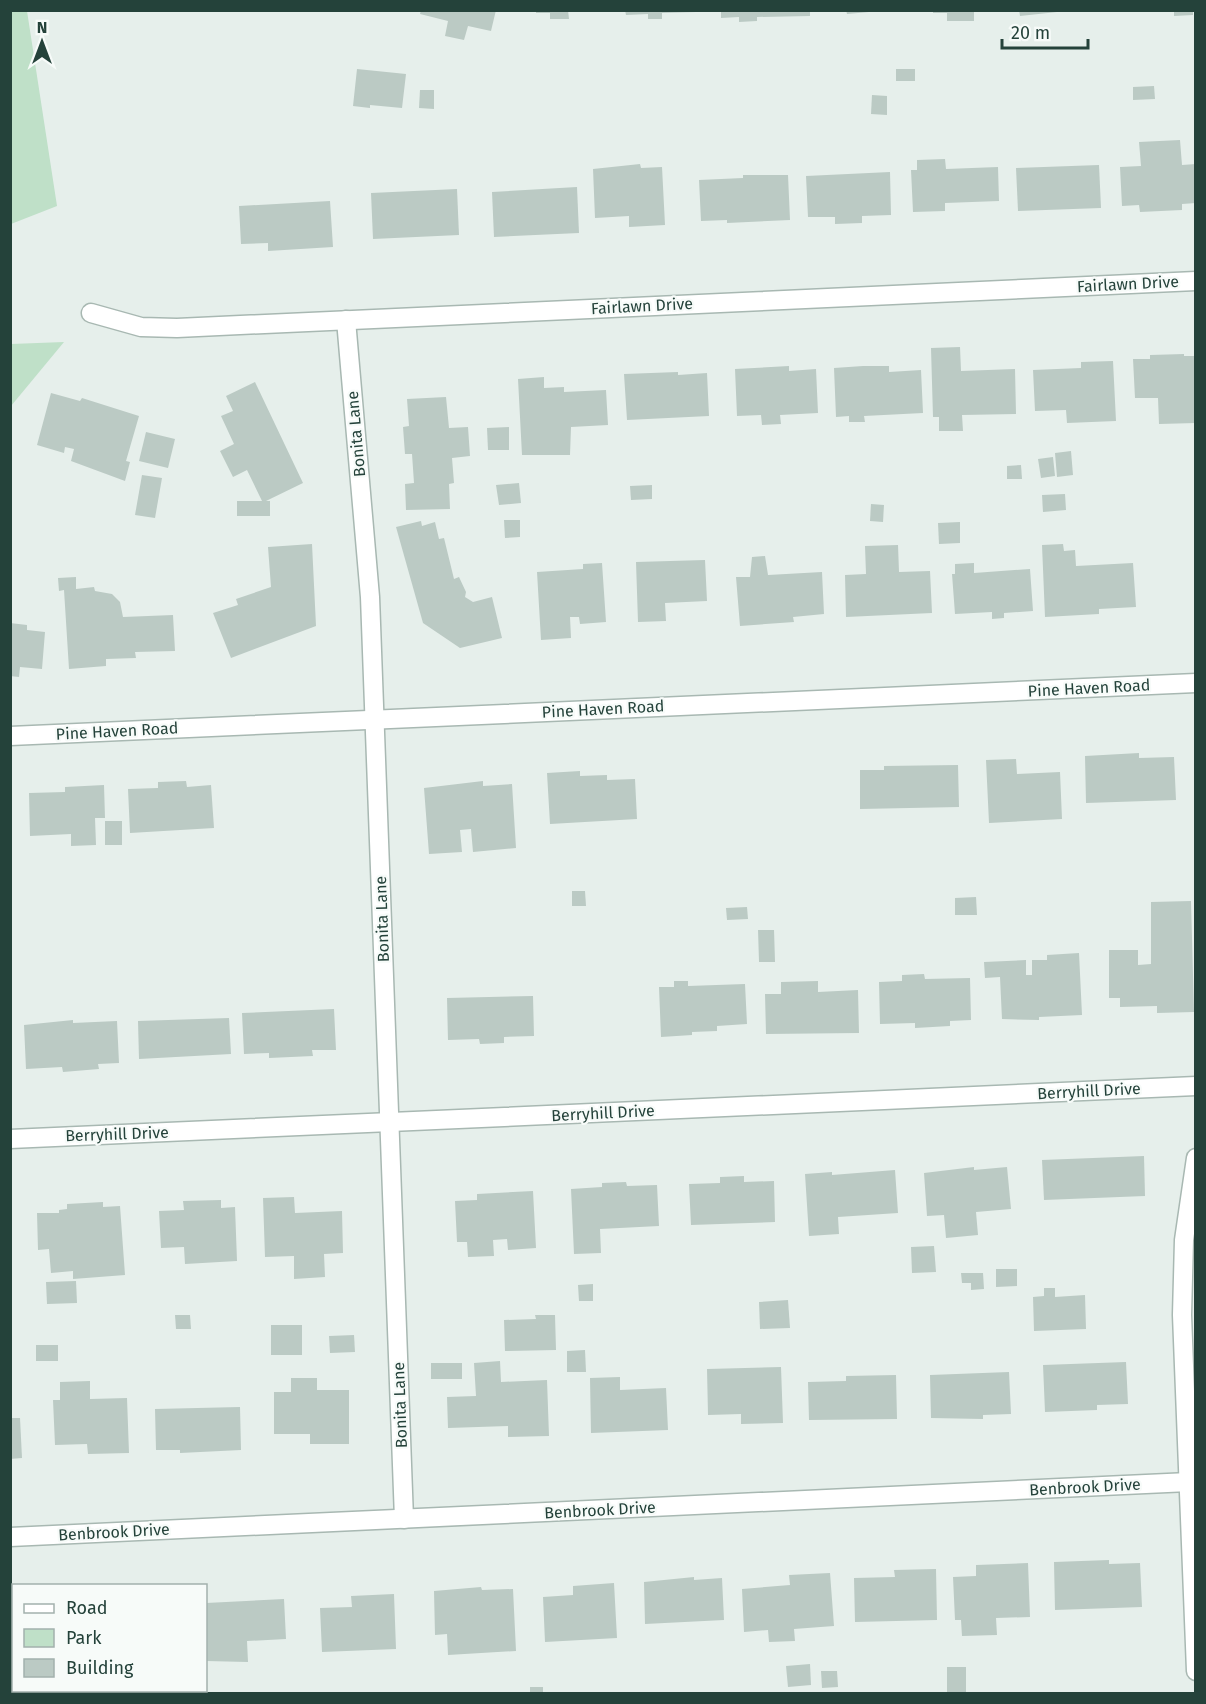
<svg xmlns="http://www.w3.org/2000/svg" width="1206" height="1704" font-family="'Fira Sans',sans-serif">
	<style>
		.green { fill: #bfe0c8 }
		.building { fill: #bbcac4 }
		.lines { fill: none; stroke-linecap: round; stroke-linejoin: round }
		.minor-casing { stroke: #a8b8b2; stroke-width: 21 }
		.minor { stroke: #fff; stroke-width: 18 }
		.labels { text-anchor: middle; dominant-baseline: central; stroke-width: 4.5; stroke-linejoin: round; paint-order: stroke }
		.street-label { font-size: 16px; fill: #24423a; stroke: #f7fbf9 }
	</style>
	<rect width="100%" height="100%" fill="#e6efeb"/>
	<!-- green -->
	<g class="green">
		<path d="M 11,10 L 27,11 L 57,206 L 11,224 Z"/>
		<path d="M 64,342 L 11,406 L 11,344 Z"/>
	</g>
	<!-- building -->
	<g class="building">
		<path d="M 421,10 L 496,10 L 491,31 L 468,26 L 464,40 L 445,36 L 448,21 L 420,14 Z"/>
		<path d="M 536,10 L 568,10 L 569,19 L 550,19 L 550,13 L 536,13 Z"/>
		<path d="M 625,10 L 696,10 L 696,12 L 662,13 L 662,19 L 648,19 L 648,14 L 626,15 Z"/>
		<path d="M 721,10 L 810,10 L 810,16 L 757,17 L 757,21 L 739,22 L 739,17 L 721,18 Z"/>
		<path d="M 846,10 L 869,10 L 869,12 L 847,14 Z"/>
		<path d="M 933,10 L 974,10 L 974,21 L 947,21 L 947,13 L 933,13 Z"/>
		<path d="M 1019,10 L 1057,10 L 1057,12 L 1020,16 Z"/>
		<path d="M 1174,10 L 1193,10 L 1193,15 L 1174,16 Z"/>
		<path d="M 357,69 L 406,74 L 402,108 L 370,105 L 370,108 L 353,106 Z"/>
		<rect x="896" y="69" width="19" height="12"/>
		<path d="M 1154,86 L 1155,99 L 1133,100 L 1133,87 Z"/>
		<path d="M 420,90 L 434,90 L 434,109 L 419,108 Z"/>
		<path d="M 872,95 L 887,96 L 887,115 L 871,114 Z"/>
		<path d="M 1180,140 L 1182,165 L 1196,164 L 1196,203 L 1182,204 L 1182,210 L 1140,212 L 1139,205 L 1122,206 L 1120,167 L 1141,166 L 1139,142 Z"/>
		<path d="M 945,159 L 946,169 L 998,167 L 999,201 L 945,203 L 945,211 L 913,212 L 911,170 L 917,170 L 917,160 Z"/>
		<path d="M 640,164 L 641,168 L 662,167 L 665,225 L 629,227 L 629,216 L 595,218 L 593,169 Z"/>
		<path d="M 1099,165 L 1101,208 L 1018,211 L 1016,168 Z"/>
		<path d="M 890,172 L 891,215 L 862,216 L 862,223 L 835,224 L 835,217 L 808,217 L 806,176 Z"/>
		<path d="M 743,175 L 788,175 L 790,220 L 727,223 L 727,220 L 701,221 L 699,180 L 743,178 Z"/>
		<path d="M 577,187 L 579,233 L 494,237 L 492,192 Z"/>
		<path d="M 457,189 L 459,235 L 373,239 L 371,193 Z"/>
		<path d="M 330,201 L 333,247 L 268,251 L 268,243 L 241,244 L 239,206 Z"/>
		<path d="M 960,347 L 961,371 L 1015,369 L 1016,414 L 962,415 L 963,431 L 939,431 L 939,417 L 933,417 L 931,348 Z"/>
		<path d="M 1184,354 L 1184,356 L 1196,356 L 1196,423 L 1159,424 L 1158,398 L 1135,398 L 1133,359 L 1150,359 L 1150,355 Z"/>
		<path d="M 1113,361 L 1116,421 L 1067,423 L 1066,410 L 1035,411 L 1033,370 L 1081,368 L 1081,362 Z"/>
		<path d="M 789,366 L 789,371 L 816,369 L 818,413 L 780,415 L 781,424 L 762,425 L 761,415 L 737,416 L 735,369 Z"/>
		<path d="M 863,366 L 889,366 L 889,372 L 921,370 L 923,413 L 864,416 L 865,422 L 849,422 L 849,416 L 836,417 L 834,368 Z"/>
		<path d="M 678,372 L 678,375 L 707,373 L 709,416 L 627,420 L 624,374 Z"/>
		<path d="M 544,377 L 544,388 L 564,387 L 564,392 L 606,390 L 608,425 L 571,427 L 570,455 L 522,455 L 518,379 Z"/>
		<path d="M 255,382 L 303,483 L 266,501 L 270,501 L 270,516 L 237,516 L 237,501 L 262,501 L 247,470 L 233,477 L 220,451 L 234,444 L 221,416 L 233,411 L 226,396 Z"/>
		<path d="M 51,393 L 80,401 L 82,398 L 139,416 L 126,461 L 130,462 L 125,481 L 71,461 L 74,449 L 65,447 L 64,453 L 37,445 Z"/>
		<path d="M 446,397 L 449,428 L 468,427 L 470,456 L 452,458 L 454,483 L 449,484 L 450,509 L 406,510 L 405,484 L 414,483 L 412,454 L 405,454 L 403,427 L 409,426 L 407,399 Z"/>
		<path d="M 509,427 L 509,450 L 488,450 L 487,428 Z"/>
		<path d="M 146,432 L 175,439 L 168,468 L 139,461 Z"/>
		<path d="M 1071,451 L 1073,475 L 1057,477 L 1055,453 Z"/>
		<path d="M 1053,457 L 1055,476 L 1041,478 L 1038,459 Z"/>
		<path d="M 1021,465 L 1022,479 L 1007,479 L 1007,466 Z"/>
		<path d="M 142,475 L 162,478 L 155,518 L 135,515 Z"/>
		<path d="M 519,483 L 521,503 L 499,505 L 496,485 Z"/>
		<path d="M 652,485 L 652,499 L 631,500 L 630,486 Z"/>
		<path d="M 1065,494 L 1066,510 L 1043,512 L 1042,495 Z"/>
		<path d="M 871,504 L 884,505 L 883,522 L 870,521 Z"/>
		<path d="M 504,520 L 520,520 L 520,537 L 505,538 Z"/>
		<path d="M 421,521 L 422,526 L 435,522 L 439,539 L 444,538 L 454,579 L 459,577 L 466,592 L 465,597 L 473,602 L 492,597 L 502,638 L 460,648 L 423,623 L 396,527 Z"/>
		<path d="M 960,522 L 960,543 L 939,544 L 938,523 Z"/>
		<path d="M 312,544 L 316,626 L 231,658 L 213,613 L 238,605 L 236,599 L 271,587 L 268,547 Z"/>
		<path d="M 1063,544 L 1064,551 L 1075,550 L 1076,566 L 1133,563 L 1136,607 L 1099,609 L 1099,614 L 1045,617 L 1042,545 Z"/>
		<path d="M 898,545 L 899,572 L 930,571 L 932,613 L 846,617 L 845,575 L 866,574 L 865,546 Z"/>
		<path d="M 765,556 L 768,575 L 822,572 L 824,614 L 793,617 L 794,622 L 740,626 L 736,577 L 750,577 L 752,557 Z"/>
		<path d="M 705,560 L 707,601 L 665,603 L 666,621 L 638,622 L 636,562 Z"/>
		<path d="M 602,563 L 606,622 L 580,624 L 579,617 L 570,617 L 571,638 L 541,640 L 537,572 L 583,569 L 583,564 Z"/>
		<path d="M 974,563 L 974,573 L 1030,569 L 1033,611 L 1004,613 L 1004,618 L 992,619 L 992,612 L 955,614 L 952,574 L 955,574 L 955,564 Z"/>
		<path d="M 76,577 L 76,589 L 94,587 L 95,591 L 112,594 L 120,602 L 123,617 L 173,615 L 175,651 L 135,652 L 136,658 L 106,659 L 106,666 L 69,669 L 64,590 L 59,591 L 58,578 Z"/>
		<path d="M 10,623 L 27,625 L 27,630 L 45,632 L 42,669 L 20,667 L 19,677 L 10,676 Z"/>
		<path d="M 1139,753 L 1139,758 L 1174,757 L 1176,800 L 1086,803 L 1085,756 Z"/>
		<path d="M 1016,759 L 1017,774 L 1060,772 L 1062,819 L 989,823 L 986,760 Z"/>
		<path d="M 958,765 L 959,807 L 860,809 L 860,770 L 884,770 L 884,766 Z"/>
		<path d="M 580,771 L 580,776 L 607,775 L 607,780 L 635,779 L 637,819 L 550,824 L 547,773 Z"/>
		<path d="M 186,781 L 187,787 L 211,785 L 214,828 L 130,833 L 128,789 L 158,788 L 158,782 Z"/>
		<path d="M 483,781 L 483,786 L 512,784 L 516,848 L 473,852 L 471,829 L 460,830 L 462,852 L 429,854 L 424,788 Z"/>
		<path d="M 104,785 L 105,818 L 95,818 L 96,845 L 71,846 L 71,834 L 30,836 L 29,793 L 65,792 L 65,787 Z"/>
		<rect x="105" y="821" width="17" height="24"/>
		<path d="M 572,891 L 585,891 L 586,906 L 572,906 Z"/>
		<path d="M 976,897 L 977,915 L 955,915 L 955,898 Z"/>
		<path d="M 1191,901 L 1194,1012 L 1157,1013 L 1157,1006 L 1120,1007 L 1120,998 L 1109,998 L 1109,950 L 1138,950 L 1138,965 L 1151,964 L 1151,902 Z"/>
		<path d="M 747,907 L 748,919 L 727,920 L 726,908 Z"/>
		<path d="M 758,930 L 774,930 L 775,962 L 759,962 Z"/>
		<path d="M 1079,953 L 1082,1015 L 1039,1017 L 1039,1020 L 1002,1019 L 1000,977 L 985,978 L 984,962 L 1026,960 L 1026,975 L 1032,975 L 1032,960 L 1047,960 L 1047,955 Z"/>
		<path d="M 924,974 L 925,979 L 970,978 L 971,1020 L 950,1021 L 950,1026 L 915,1028 L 915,1023 L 880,1024 L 879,982 L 902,981 L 902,975 Z"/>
		<path d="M 674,981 L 688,981 L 688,986 L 745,984 L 747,1024 L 717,1026 L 717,1031 L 692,1032 L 692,1035 L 661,1037 L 659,987 L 674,987 Z"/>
		<path d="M 818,981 L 818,992 L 858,990 L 859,1033 L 766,1034 L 765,994 L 781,994 L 781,982 Z"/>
		<path d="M 533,996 L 534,1036 L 504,1037 L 504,1043 L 480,1044 L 479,1039 L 448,1040 L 447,998 Z"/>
		<path d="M 334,1009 L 336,1050 L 312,1050 L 313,1056 L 269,1058 L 269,1053 L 244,1054 L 242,1013 Z"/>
		<path d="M 229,1018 L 231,1054 L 139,1059 L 138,1021 Z"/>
		<path d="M 73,1020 L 73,1023 L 117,1021 L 119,1063 L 98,1064 L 99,1069 L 63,1072 L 62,1067 L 26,1069 L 24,1025 Z"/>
		<path d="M 1144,1156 L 1145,1196 L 1044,1200 L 1042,1160 Z"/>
		<path d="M 974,1167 L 974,1170 L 1007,1167 L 1011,1209 L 976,1212 L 978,1235 L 946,1238 L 944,1215 L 927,1216 L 924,1173 Z"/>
		<path d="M 895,1170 L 898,1213 L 838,1217 L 839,1234 L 809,1236 L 805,1174 L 832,1172 L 832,1175 Z"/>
		<path d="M 744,1176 L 744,1182 L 774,1181 L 775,1222 L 691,1225 L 689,1184 L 720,1183 L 720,1177 Z"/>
		<path d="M 626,1182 L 627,1186 L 657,1185 L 659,1226 L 600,1229 L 601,1253 L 574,1254 L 571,1189 L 602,1187 L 602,1183 Z"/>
		<path d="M 533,1191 L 536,1248 L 508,1250 L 507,1239 L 493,1240 L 494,1256 L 468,1257 L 467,1242 L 457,1242 L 455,1201 L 477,1200 L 477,1194 Z"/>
		<path d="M 294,1197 L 295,1213 L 342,1211 L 343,1253 L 324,1254 L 325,1277 L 294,1279 L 294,1256 L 265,1257 L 263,1198 Z"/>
		<path d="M 221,1200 L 221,1208 L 235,1207 L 237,1261 L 185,1264 L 184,1247 L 161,1248 L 159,1211 L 184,1210 L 183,1201 Z"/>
		<path d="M 103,1202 L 103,1207 L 120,1206 L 125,1275 L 73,1279 L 73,1271 L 51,1273 L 49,1249 L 38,1250 L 37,1213 L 59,1213 L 59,1210 L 67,1209 L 67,1204 Z"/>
		<path d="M 934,1246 L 936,1272 L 912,1273 L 911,1247 Z"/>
		<path d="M 996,1269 L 1017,1269 L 1017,1286 L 996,1287 Z"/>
		<path d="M 961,1273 L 983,1273 L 984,1289 L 971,1290 L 971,1283 L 962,1283 Z"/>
		<path d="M 76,1281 L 77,1303 L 47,1304 L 46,1282 Z"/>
		<path d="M 593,1284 L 593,1301 L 579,1301 L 578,1285 Z"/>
		<path d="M 1044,1288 L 1055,1288 L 1055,1297 L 1085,1295 L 1086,1329 L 1034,1331 L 1033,1297 L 1044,1296 Z"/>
		<path d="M 788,1300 L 790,1328 L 760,1329 L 759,1302 Z"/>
		<path d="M 175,1315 L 190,1315 L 191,1329 L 176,1329 Z"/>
		<path d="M 535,1315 L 555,1315 L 556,1350 L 505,1351 L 504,1320 L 536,1319 Z"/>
		<rect x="271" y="1325" width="31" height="30"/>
		<path d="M 354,1335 L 355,1352 L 330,1353 L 329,1336 Z"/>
		<rect x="36" y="1345" width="22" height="16"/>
		<path d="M 585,1350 L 586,1372 L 567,1372 L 567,1351 Z"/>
		<path d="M 500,1361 L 501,1382 L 547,1380 L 549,1436 L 508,1437 L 508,1426 L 448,1428 L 447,1397 L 476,1396 L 474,1363 Z"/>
		<path d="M 1126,1362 L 1128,1404 L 1097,1405 L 1097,1410 L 1045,1412 L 1043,1365 Z"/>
		<rect x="431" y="1363" width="31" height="16"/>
		<path d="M 781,1367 L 783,1423 L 741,1424 L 741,1414 L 708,1415 L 707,1369 Z"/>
		<path d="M 1009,1372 L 1011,1414 L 983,1415 L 983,1419 L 931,1418 L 930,1375 Z"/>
		<path d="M 896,1375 L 897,1419 L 809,1420 L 808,1382 L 846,1381 L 846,1376 Z"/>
		<path d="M 620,1377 L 620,1390 L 666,1388 L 668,1430 L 591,1433 L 590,1378 Z"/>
		<path d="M 291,1378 L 317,1378 L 317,1390 L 349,1390 L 349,1444 L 310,1444 L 310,1434 L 274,1434 L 274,1392 L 291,1392 Z"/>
		<path d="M 90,1381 L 90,1399 L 127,1398 L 129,1453 L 88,1454 L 87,1444 L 55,1445 L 53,1400 L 60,1400 L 60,1382 Z"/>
		<path d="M 240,1407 L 241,1450 L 180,1453 L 180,1450 L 156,1450 L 155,1409 Z"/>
		<path d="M 10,1418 L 20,1418 L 22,1458 L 10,1459 Z"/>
		<path d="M 1109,1560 L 1109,1564 L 1140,1563 L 1142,1607 L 1055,1610 L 1054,1562 Z"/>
		<path d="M 1028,1563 L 1030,1617 L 996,1618 L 997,1635 L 962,1636 L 961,1620 L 955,1620 L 953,1577 L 976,1576 L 976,1565 Z"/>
		<path d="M 936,1569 L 937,1620 L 855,1622 L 854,1578 L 895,1577 L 894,1570 Z"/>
		<path d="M 830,1573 L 834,1626 L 794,1629 L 795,1641 L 769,1642 L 768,1630 L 744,1632 L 742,1589 L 790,1585 L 789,1575 Z"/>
		<path d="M 694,1577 L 694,1580 L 722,1578 L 724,1620 L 645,1624 L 644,1582 Z"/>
		<path d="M 614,1583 L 617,1638 L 545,1642 L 543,1597 L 573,1595 L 573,1586 Z"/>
		<path d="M 481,1587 L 482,1590 L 513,1589 L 516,1651 L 448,1655 L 447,1634 L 435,1635 L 434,1591 Z"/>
		<path d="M 394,1594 L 396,1649 L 322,1652 L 320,1608 L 352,1607 L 351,1596 Z"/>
		<path d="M 284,1599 L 286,1639 L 247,1641 L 248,1662 L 206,1661 L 206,1603 Z"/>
		<rect x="10" y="1635" width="4" height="23"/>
		<path d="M 810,1664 L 811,1685 L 788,1687 L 786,1666 Z"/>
		<rect x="947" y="1667" width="19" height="27"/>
		<path d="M 821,1671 L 837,1671 L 838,1687 L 822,1688 Z"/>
		<rect x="530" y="1687" width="13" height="7"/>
	</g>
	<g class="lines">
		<defs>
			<g id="minor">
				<path d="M 91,313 L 141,327 L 177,328 L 1196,281"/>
				<path d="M 346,320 L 370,597 L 404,1519"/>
				<path d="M 10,736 L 1196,683"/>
				<path d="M 10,1139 L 1196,1086"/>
				<path d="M 1196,1158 L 1184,1240 L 1182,1315 L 1196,1671"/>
				<path d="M 10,1537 L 1189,1482"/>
			</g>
		</defs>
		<!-- minor casing -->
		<use href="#minor" class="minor-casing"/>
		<!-- minor -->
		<use href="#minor" class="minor"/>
	</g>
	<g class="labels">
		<!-- street labels -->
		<g class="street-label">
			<text transform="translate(1128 284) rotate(-3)">Fairlawn Drive</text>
			<text transform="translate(642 306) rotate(-3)">Fairlawn Drive</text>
			<text transform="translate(356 434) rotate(-95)">Bonita Lane</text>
			<text transform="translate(1089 688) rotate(-3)">Pine Haven Road</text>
			<text transform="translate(603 709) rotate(-3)">Pine Haven Road</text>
			<text transform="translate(117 731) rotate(-3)">Pine Haven Road</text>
			<text transform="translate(382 919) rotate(-92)">Bonita Lane</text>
			<text transform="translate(1089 1091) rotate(-3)">Berryhill Drive</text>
			<text transform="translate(603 1113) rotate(-3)">Berryhill Drive</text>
			<text transform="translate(117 1134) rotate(-2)">Berryhill Drive</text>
			<text transform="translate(400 1405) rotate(-92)">Bonita Lane</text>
			<text transform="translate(1085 1487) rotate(-3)">Benbrook Drive</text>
			<text transform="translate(600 1510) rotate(-3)">Benbrook Drive</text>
			<text transform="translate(114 1532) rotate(-3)">Benbrook Drive</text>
		</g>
	</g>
	<!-- border -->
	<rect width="1206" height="1704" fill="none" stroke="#24423a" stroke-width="24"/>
	<!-- legend -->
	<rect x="12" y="1584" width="195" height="108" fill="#f7fbf9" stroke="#a3b1ad" stroke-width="1.5"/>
	<rect x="24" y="1604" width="30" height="9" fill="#ffffff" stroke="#a3b1ad" stroke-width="1.5"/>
	<text x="66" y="1614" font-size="18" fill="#24423a">Road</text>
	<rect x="24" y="1629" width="30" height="18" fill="#bfe0c8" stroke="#a3b1ad" stroke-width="1.5"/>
	<text x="66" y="1644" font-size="18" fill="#24423a">Park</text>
	<rect x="24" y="1659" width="30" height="18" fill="#bbcac4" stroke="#a3b1ad" stroke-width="1.5"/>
	<text x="66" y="1674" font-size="18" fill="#24423a">Building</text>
	<!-- north arrow -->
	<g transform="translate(42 42)" stroke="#f7fbf9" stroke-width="4.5" paint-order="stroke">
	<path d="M0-4.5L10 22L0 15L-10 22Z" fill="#24423a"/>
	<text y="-9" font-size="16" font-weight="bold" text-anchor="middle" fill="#24423a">N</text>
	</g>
	<!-- scale -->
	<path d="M1002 39v9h86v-9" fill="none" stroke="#24423a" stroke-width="3"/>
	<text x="1011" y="39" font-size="18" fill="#24423a" stroke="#f7fbf9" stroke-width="4.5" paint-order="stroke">20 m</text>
</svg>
